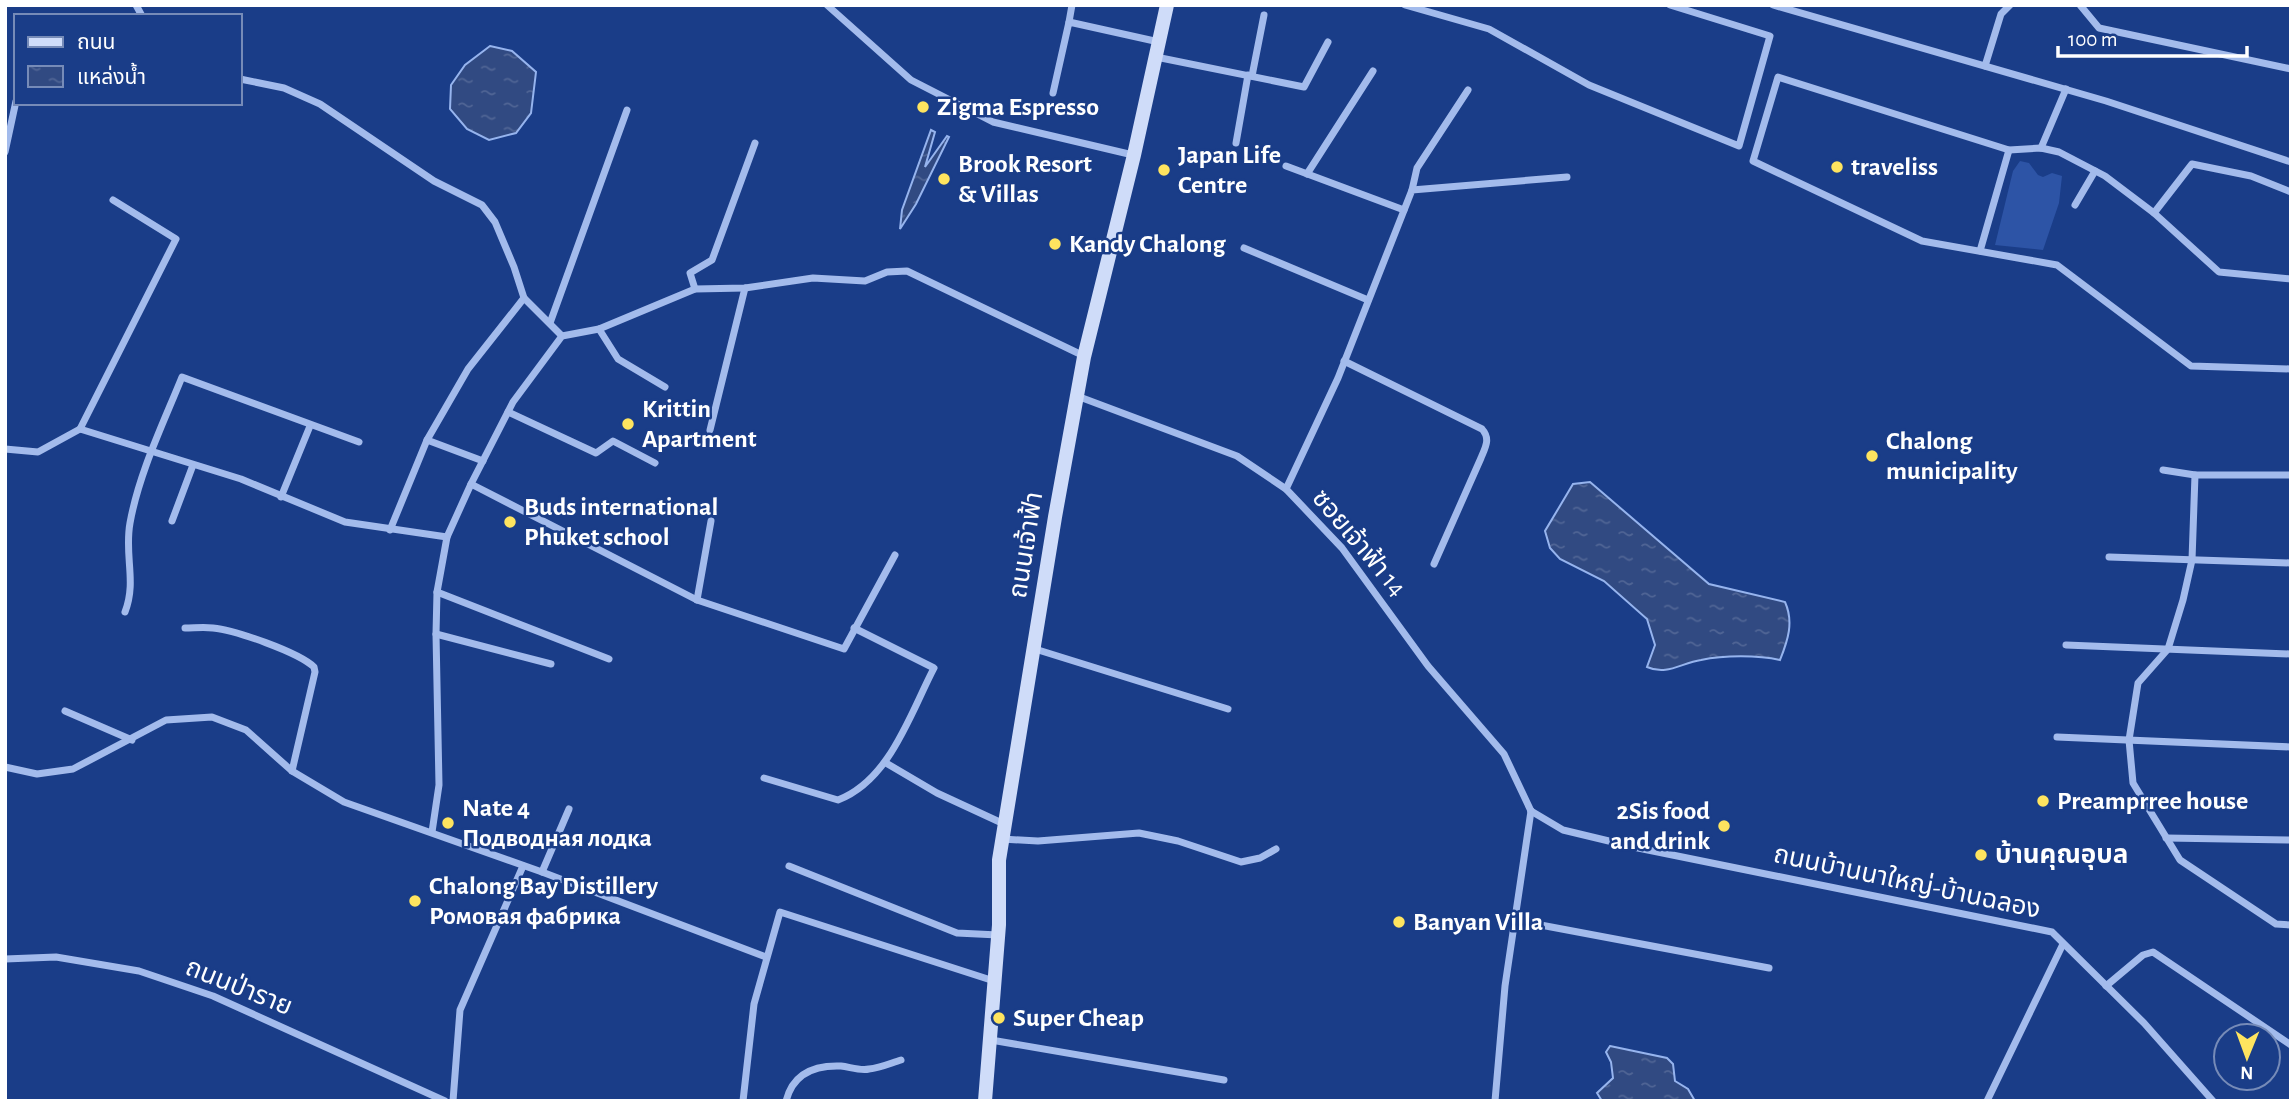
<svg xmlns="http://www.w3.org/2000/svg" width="2296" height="1106" font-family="'Alegreya Sans','Noto Sans Thai',sans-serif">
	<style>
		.park { fill: #2d54a6 }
		.water { fill: url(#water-ripples); stroke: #96b4ee; stroke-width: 2 }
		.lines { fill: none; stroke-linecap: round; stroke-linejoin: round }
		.street { stroke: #a3bbec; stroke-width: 7 }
		.secondary { stroke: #cfdcf9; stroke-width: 14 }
		.poi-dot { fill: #fee45f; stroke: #1a3d88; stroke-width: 2.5 }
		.labels { text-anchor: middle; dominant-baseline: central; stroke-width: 5; stroke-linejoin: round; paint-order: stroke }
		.poi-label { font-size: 26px; font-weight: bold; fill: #fff; stroke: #1a3d88; text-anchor: start }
		.street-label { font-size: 26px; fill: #fff; stroke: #1a3d88 }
	</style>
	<defs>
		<pattern id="water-ripples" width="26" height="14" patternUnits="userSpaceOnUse" patternTransform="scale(1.75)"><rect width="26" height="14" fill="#314a82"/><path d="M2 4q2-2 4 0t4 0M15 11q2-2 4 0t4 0" fill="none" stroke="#506595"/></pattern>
	</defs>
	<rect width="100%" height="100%" fill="#1a3d88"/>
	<!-- park -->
	<path class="park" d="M 2020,161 L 2029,163 L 2038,175 L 2043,177 L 2052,173 L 2062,176 L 2059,203 L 2043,250 L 1995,245 L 2013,171 Z"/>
	<!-- water -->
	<g class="water">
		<path d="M 490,46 L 512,51 L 536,72 L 531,113 L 516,133 L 489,140 L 467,129 L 450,109 L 451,85 L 465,65 Z"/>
		<path d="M 931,130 L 935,132 L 925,167 L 947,136 L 949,137 L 916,204 L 900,229 L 902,210 Z"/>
		<path d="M 1590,482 L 1709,584 L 1785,602 C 1794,622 1788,640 1780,660 C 1758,655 1724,655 1701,660 C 1681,663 1667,676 1647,667 L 1655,645 L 1647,619 L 1604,581 L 1560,559 L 1550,548 L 1545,531 L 1573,484 Z"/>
		<path d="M 1610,1046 L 1667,1058 L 1673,1064 L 1675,1081 L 1688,1089 L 1695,1101 L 1602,1101 L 1597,1093 L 1613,1078 L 1611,1062 L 1606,1052 Z"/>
	</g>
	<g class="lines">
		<!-- street -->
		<g class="street">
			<path d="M 136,5 L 142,16"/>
			<path d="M 827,5 L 911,80 L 993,122 L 1133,155"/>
			<path d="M 1405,5 L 1489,29 L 1589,85 L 1739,146 L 1770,36 L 1670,5"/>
			<path d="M 1773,5 L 2106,101 L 2291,162"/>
			<path d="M 2080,5 L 2099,28 L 2291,69"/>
			<path d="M 1069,22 L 1072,5"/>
			<path d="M 1156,57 L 1304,87 L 1328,42"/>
			<path d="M 1985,66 L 2001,14 L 2010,5"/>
			<path d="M 1252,76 L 1264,15"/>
			<path d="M 240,79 L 284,88 L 320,104 L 434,181 L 482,205 L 495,222 L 514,267 L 524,298 L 562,336"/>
			<path d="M 1053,93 L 1069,22 L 1159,42"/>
			<path d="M 1236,143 L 1248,75"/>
			<path d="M 2041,148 L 2066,89"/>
			<path d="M 5,152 L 16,101"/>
			<path d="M 1286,166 L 1404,210"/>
			<path d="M 1307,174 L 1373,71"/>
			<path d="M 1412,190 L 1417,168 L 1468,90"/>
			<path d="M 2075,205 L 2095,171"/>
			<path d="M 2154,213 L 2192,164 L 2251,176 L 2291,192"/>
			<path d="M 1244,248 L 1368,300"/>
			<path d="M 1980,251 L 2009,150"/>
			<path d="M 2291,279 L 2219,272 L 2154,213 L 2105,176 L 2059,152 L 2041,148 L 2009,150 L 1778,77 L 1753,161 L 1922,241 L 2057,265 L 2191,366 L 2291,369"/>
			<path d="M 695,289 L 690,273 L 712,260 L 755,143"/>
			<path d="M 550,323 L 627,110"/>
			<path d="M 599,329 L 618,359 L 665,387"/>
			<path d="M 1344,361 L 1482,429 C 1491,439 1485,448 1481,458 L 1434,564"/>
			<path d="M 1077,396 L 1237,456 L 1286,489 L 1342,548 L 1428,666 L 1504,754 L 1531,811"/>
			<path d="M 508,412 L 596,453 L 613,441 L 655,463"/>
			<path d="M 80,429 L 176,239 L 113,200"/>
			<path d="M 710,430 L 745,288"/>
			<path d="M 427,440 L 483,461"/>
			<path d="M 5,449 L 38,452 L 80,429 L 241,479 L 345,522 L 447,537"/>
			<path d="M 2163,470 L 2195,475 L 2291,475"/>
			<path d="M 2195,475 L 2192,560 L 2183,600 L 2168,649 L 2138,683 L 2129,740 L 2133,783 L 2180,860 L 2276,924 L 2291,925"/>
			<path d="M 471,484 L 697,600 L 844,649 L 895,555"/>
			<path d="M 1286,489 L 1338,378 L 1412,190 L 1567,177"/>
			<path d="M 281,497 L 310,426"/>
			<path d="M 172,521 L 193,465"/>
			<path d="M 390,530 L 427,440 L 468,369 L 524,298"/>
			<path d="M 2109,557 L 2291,563"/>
			<path d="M 437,592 L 609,659"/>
			<path d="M 697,600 L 711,521"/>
			<path d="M 125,612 C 137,581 124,556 130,523 C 139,473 163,424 182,377 L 359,442"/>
			<path d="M 185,628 C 194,628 204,627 213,628 C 235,630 298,652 314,667 L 315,672 L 292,771"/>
			<path d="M 436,634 L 551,664"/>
			<path d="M 2066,645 L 2291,654"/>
			<path d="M 1035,649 L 1228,709"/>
			<path d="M 65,711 L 132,740"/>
			<path d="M 2057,737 L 2291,747"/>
			<path d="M 886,763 L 937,793 L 1004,824"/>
			<path d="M 5,767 L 37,774 L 73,769 L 166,720 L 212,717 L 246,730 L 292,771 L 344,802 L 542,872 L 766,957"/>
			<path d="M 764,778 L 838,800 C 890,780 910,714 934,668 L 854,628"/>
			<path d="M 1531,811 L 1563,830 L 1638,848 L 2052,932 L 2144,1023 L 2213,1101"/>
			<path d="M 432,832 L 439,785 L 436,634 L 437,592 L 447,537 L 471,484 L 513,402 L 562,336 L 599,329 L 695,289 L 745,288 L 813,278 L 865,281 L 887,272 L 907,271 L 1084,356"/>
			<path d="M 2166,838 L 2291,840"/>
			<path d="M 1002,839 L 1038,841 L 1139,833 L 1178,841 L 1241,862 L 1260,858 L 1276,849"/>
			<path d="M 789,866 L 957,933 L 998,935"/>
			<path d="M 542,872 L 569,809"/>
			<path d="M 1514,920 L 1769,968"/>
			<path d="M 5,959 L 56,957 L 139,971 L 213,996 L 445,1101"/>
			<path d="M 2106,986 L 2143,955 L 2153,952 L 2291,1045"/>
			<path d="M 991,1040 L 1224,1080"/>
			<path d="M 453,1101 L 460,1010 L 523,866"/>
			<path d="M 743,1101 L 754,1004 L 780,912 L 994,981"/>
			<path d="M 786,1101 C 793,1073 815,1065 841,1066 C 850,1067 860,1071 869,1069 C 880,1068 891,1063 901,1060"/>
			<path d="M 1495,1101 L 1505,986 L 1531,811"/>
			<path d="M 1987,1101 L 2063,944"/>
		</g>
		<!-- secondary -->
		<path class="secondary" d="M 985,1101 L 999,925 L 999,860 L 1055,517 L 1084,357 L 1134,155 L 1167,5"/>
	</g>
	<!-- markers -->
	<g class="poi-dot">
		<circle cx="923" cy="107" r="7"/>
		<circle cx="1837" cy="167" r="7"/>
		<circle cx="1164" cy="170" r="7"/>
		<circle cx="944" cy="179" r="7"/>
		<circle cx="1055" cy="244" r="7"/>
		<circle cx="628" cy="424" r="7"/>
		<circle cx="1872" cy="456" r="7"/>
		<circle cx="510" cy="522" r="7"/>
		<circle cx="2043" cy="801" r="7"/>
		<circle cx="448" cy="823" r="7"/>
		<circle cx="1724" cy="826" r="7"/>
		<circle cx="1981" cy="855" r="7"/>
		<circle cx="415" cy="901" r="7"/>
		<circle cx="1399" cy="922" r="7"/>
		<circle cx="999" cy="1018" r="7"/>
	</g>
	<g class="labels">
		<!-- poi labels -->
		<g class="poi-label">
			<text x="937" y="107">Zigma Espresso</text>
			<text x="1178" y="155">Japan Life<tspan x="1178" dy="30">Centre</tspan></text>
			<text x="958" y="164">Brook Resort<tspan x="958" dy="30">&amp; Villas</tspan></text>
			<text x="1851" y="167">traveliss</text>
			<text x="1069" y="244">Kandy Chalong</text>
			<text x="642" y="409">Krittin<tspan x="642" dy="30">Apartment</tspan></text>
			<text x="1886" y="441">Chalong<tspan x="1886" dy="30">municipality</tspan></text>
			<text x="524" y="507">Buds international<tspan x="524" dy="30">Phuket school</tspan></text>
			<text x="2057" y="801">Preamprree house</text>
			<text x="462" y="808">Nate 4<tspan x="462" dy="30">Подводная лодка</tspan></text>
			<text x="1710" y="811" text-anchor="end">2Sis food<tspan x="1710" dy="30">and drink</tspan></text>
			<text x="1995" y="855">บ้านคุณอุบล</text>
			<text x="429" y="886">Chalong Bay Distillery<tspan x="429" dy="30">Ромовая фабрика</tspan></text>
			<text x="1413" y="922">Banyan Villa</text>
			<text x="1013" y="1018">Super Cheap</text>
		</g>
		<!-- street labels -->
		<g class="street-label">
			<text transform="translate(1359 543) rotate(50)">ซอยเจ้าฟ้า 14</text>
			<text transform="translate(1026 545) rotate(-81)">ถนนเจ้าฟ้า</text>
			<text transform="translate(1907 882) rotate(12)">ถนนบ้านนาใหญ่-บ้านฉลอง</text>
			<text transform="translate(239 987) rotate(22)">ถนนป่าราย</text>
		</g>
	</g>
	<!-- border -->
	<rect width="2296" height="1106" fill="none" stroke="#ffffff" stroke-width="14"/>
	<!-- legend -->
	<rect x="14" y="14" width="228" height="91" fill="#1a3d88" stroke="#768bb8" stroke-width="2"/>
	<rect x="28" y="37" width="35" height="10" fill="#cfdcf9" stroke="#768bb8" stroke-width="2"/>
	<text x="77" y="49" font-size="21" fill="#ffffff">ถนน</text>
	<rect x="28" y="66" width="35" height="21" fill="url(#water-ripples)" stroke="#768bb8" stroke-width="2"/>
	<text x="77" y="84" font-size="21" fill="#ffffff">แหล่งน้ำ</text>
	<!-- north arrow -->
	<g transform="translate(2247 1057) rotate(181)"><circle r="33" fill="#1a3d88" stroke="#768bb8" stroke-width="2"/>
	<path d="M0-5L12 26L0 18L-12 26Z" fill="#fee45f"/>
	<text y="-10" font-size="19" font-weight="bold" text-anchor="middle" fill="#ffffff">N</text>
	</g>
	<!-- scale -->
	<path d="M2058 46v10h189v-10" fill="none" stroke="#ffffff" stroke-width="3.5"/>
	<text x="2068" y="46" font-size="21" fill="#ffffff" stroke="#1a3d88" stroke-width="5" paint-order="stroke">100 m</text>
</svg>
